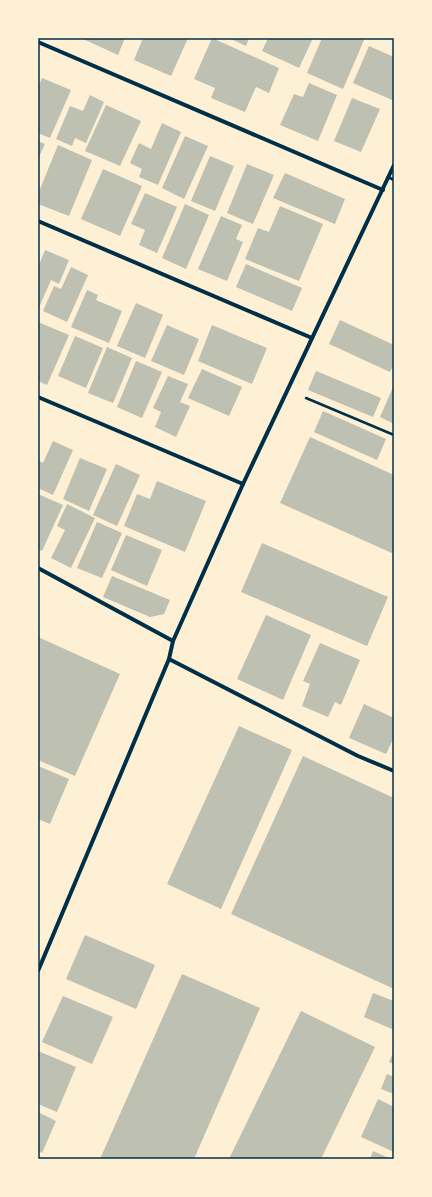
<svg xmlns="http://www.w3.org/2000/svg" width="432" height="1197" font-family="Literata,serif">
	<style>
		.building { fill: #bec0b2 }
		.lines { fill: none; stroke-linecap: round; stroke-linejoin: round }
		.path { stroke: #003049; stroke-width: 2.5 }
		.service { stroke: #003049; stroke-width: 3 }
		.minor { stroke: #003049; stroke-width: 4 }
		.neatline { fill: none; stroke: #003049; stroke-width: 1.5 }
	</style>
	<rect width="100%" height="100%" fill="#fdf0d5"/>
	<!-- building -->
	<g class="building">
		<path d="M 83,38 L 125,38 L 118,55 L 83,39 Z"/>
		<path d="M 143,38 L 188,38 L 171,76 L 134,60 Z"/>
		<path d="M 212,38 L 279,68 L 269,93 L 256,87 L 245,112 L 211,98 L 215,88 L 194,79 Z"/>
		<path d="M 229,38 L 249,38 L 246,46 Z"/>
		<path d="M 268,38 L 313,38 L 299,68 L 262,51 Z"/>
		<path d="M 322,38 L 360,38 L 364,40 L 343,89 L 307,73 Z"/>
		<path d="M 369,46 L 394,57 L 394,95 L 392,100 L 353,83 Z"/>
		<path d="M 42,78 L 71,90 L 50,138 L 38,133 L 38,88 Z"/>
		<path d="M 309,83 L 337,95 L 318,141 L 280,125 L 294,94 L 303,97 Z"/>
		<path d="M 90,95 L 104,102 L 86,143 L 75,138 L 72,146 L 56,139 L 70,106 L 83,111 Z"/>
		<path d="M 352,98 L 380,109 L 361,152 L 334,141 Z"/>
		<path d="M 106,105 L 141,121 L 120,166 L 85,151 Z"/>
		<path d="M 162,123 L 181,132 L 158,185 L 139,177 L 142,169 L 130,163 L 139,143 L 151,149 Z"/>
		<path d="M 185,136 L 208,146 L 184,199 L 162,188 Z"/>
		<path d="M 38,141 L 45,144 L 38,159 Z"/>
		<path d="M 58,145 L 92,160 L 69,216 L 38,204 L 38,194 Z"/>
		<path d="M 210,156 L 234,166 L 215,211 L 191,201 Z"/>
		<path d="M 247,164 L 274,175 L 253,224 L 227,213 Z"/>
		<path d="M 103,169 L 142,186 L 120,236 L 81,219 Z"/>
		<path d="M 285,173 L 345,199 L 335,224 L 273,198 Z"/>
		<path d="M 145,193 L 177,207 L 157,253 L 139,245 L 145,230 L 131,224 Z"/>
		<path d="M 185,204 L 209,215 L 186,269 L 162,258 Z"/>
		<path d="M 280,206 L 323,224 L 299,281 L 245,259 L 258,228 L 269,232 Z"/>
		<path d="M 221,216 L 242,225 L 236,239 L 243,242 L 227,281 L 198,269 Z"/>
		<path d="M 45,250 L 69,260 L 59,284 L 51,280 L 38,310 L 38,264 L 39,265 Z"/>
		<path d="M 246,264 L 302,288 L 292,311 L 236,287 Z"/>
		<path d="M 71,267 L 88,275 L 67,322 L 43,311 L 54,286 L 61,289 Z"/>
		<path d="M 87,290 L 98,295 L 96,300 L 122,311 L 109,343 L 71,327 Z"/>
		<path d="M 136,303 L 163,315 L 145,358 L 117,346 Z"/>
		<path d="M 340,320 L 394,345 L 394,364 L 390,372 L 329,344 Z"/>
		<path d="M 38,322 L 69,335 L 47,385 L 38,381 Z"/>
		<path d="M 167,325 L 199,339 L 184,375 L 151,361 Z"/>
		<path d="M 212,325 L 267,348 L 252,384 L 198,361 Z"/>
		<path d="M 75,336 L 103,348 L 86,388 L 58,376 Z"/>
		<path d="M 107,347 L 132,358 L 113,403 L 88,393 Z"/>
		<path d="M 136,361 L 162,372 L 142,418 L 117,407 Z"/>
		<path d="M 202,369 L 242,387 L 229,416 L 188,398 Z"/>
		<path d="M 316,371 L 381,398 L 373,417 L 308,390 Z"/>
		<path d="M 168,376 L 188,384 L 180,402 L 190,406 L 176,437 L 155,427 L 161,412 L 153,408 Z"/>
		<path d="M 394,385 L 394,424 L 380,417 Z"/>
		<path d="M 323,411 L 386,439 L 377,460 L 314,432 Z"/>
		<path d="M 310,437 L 394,475 L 394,554 L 280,503 Z"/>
		<path d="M 53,441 L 73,450 L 53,495 L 38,488 L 38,460 L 43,463 Z"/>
		<path d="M 80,458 L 107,469 L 89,511 L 63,499 Z"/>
		<path d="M 116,464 L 140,475 L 117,526 L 93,515 Z"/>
		<path d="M 157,481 L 206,501 L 185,552 L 124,526 L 137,494 L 150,499 Z"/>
		<path d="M 38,494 L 63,505 L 42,551 L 38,549 Z"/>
		<path d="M 67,504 L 95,518 L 71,568 L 51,558 L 65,530 L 57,526 Z"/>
		<path d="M 97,522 L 122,533 L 102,578 L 77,568 Z"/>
		<path d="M 126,535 L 162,550 L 147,586 L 111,570 Z"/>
		<path d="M 262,543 L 388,597 L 367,646 L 241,592 Z"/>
		<path d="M 112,576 L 170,600 L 164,614 L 150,617 L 103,597 Z"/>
		<path d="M 266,615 L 311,635 L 283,700 L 237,679 Z"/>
		<path d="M 38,637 L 120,674 L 75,776 L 38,760 Z"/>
		<path d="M 320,643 L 360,660 L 341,705 L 335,702 L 328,717 L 302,706 L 310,684 L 303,681 Z"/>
		<path d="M 364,704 L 394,718 L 394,737 L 386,754 L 349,738 Z"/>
		<path d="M 239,726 L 292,750 L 221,909 L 167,884 Z"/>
		<path d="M 303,756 L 394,798 L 394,989 L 231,914 Z"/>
		<path d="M 38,766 L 69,779 L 50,824 L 38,819 Z"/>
		<path d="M 85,935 L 155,965 L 136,1009 L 66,979 Z"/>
		<path d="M 182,974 L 260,1008 L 194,1159 L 100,1159 Z"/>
		<path d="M 373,993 L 394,1001 L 394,1030 L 364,1017 Z"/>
		<path d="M 63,996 L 113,1017 L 92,1064 L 42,1042 Z"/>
		<path d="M 301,1011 L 375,1047 L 321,1159 L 229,1159 Z"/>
		<path d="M 38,1051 L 76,1067 L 57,1112 L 38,1104 Z"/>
		<path d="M 394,1051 L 394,1064 L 389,1062 Z"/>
		<path d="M 387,1074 L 394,1077 L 394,1094 L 381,1089 Z"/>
		<path d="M 378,1099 L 394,1107 L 394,1152 L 361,1137 Z"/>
		<path d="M 38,1112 L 56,1121 L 42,1153 L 38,1151 Z"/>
		<path d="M 373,1151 L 391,1159 L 370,1159 Z"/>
	</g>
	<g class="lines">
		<!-- path -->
		<path class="path" d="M 306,398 L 394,435"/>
		<!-- service -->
		<path class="service" d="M 388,177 L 394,180"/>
		<!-- minor -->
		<g class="minor">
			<path d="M 38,42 L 383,190"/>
			<path d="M 38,221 L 312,338"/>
			<path d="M 38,397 L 243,484"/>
			<path d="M 38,568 L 173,641"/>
			<path d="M 169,659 L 358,756 L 394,771"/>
			<path d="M 38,971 L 169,659 L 173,641 L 243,484 L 394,165"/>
		</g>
	</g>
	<!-- border -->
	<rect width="432" height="1197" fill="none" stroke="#fdf0d5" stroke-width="78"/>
	<rect x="39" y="39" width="354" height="1119" class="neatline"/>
</svg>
